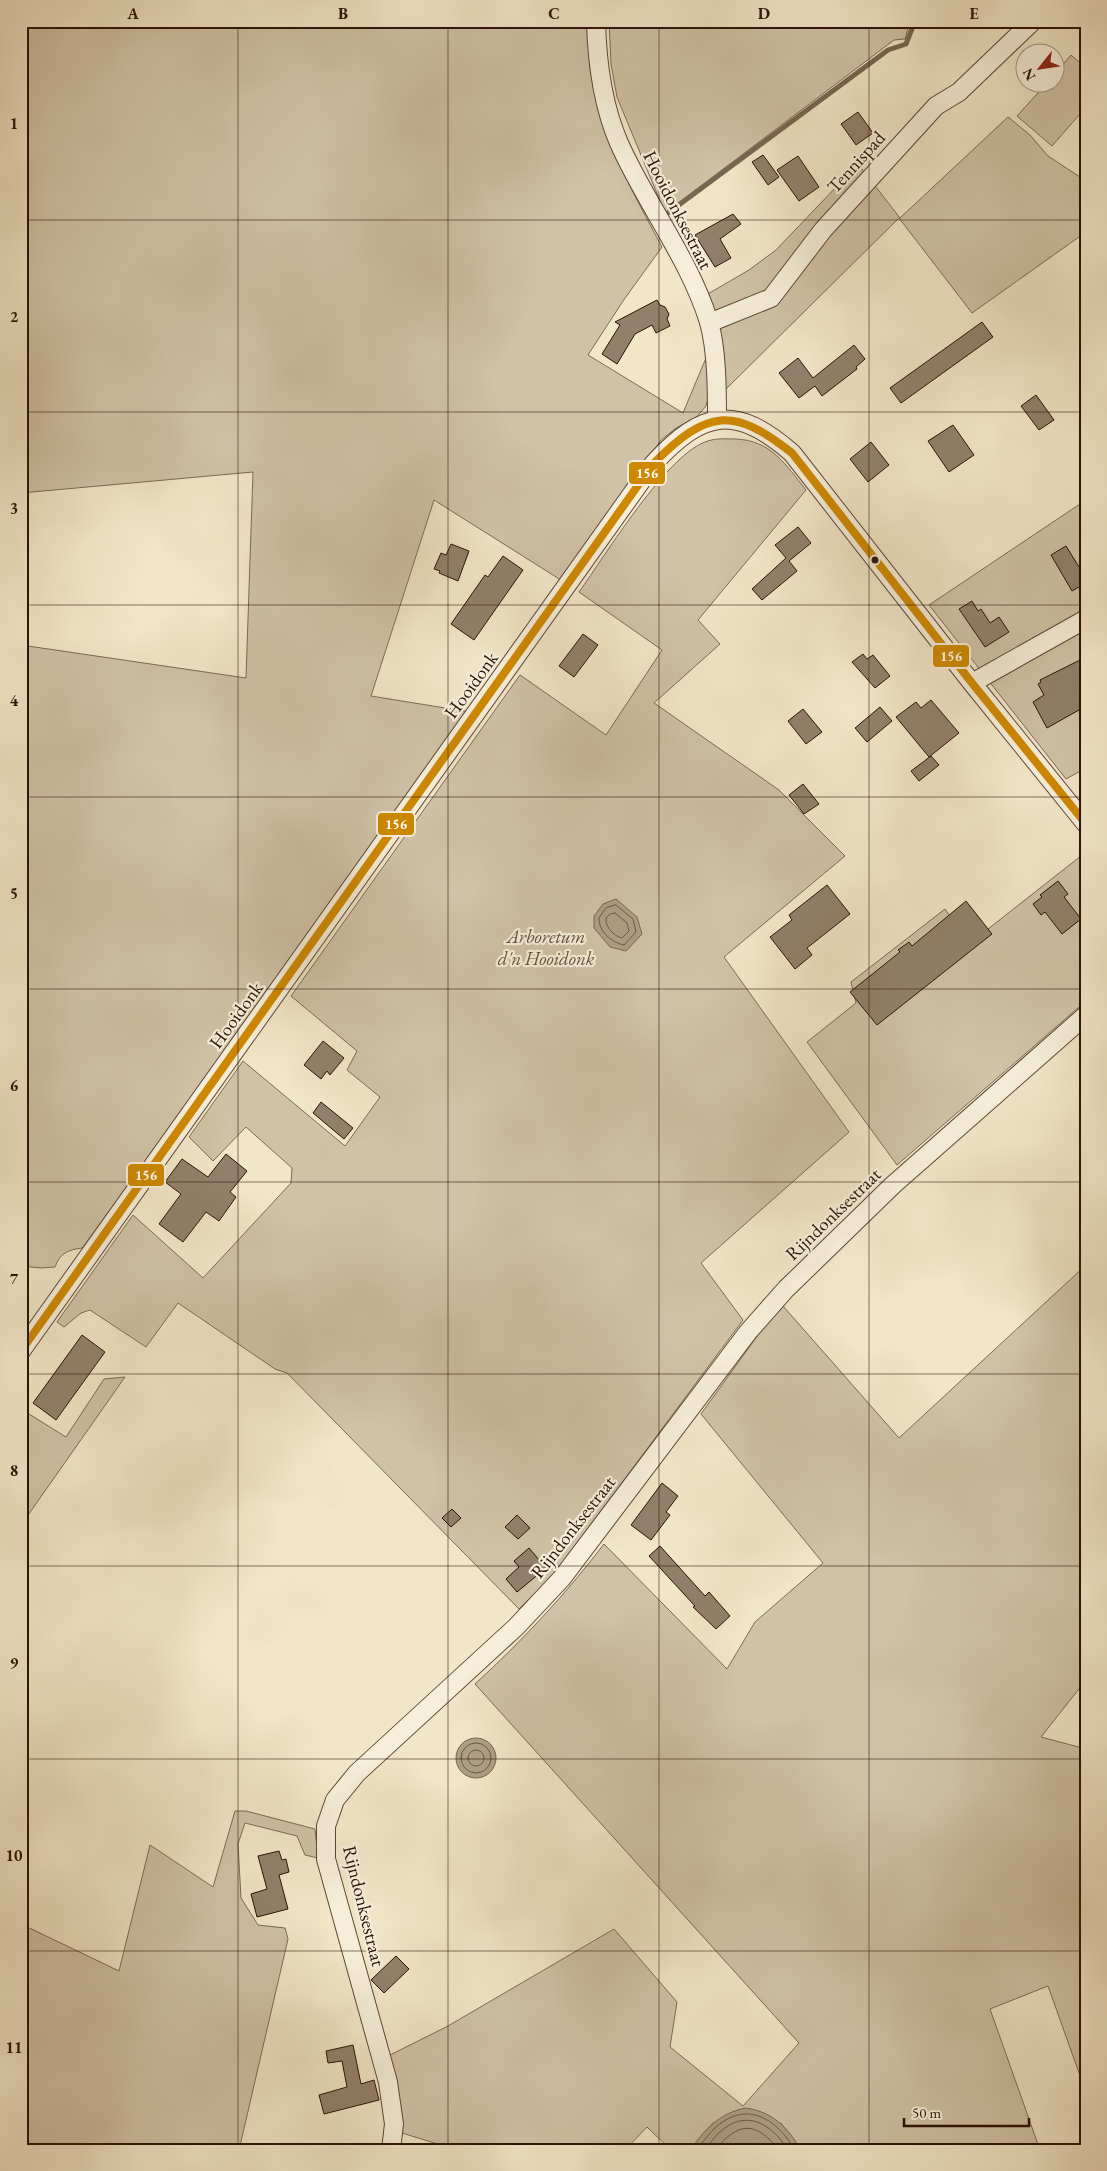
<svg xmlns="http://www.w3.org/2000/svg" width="1107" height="2171" viewBox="0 0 1107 2171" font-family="'EB Garamond',serif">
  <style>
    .green { fill: #d0c2a7; stroke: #7d6a56 }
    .water { fill: #ae9e86; stroke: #796653 }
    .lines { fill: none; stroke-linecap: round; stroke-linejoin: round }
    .shore { stroke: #6c5846; stroke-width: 1 }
    .stream { stroke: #796653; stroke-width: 5 }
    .building { fill: #92806b; stroke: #2a1106 }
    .minor-casing { stroke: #5c4636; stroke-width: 20 }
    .minor { stroke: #f7efdb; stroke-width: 18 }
    .bus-1-casing { stroke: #f7efdb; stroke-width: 11 }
    .bus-1 { stroke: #ce8801; stroke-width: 8 }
    .grid { fill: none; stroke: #2a1106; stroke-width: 1; stroke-opacity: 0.55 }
    .bus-dot { fill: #2a1106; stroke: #f7efdb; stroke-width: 2 }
    .labels { text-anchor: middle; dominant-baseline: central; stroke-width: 4.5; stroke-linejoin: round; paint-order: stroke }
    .street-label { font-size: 19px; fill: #2a1106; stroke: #f7efdb }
    .park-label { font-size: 19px; font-style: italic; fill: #644f3e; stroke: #f7efdb }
    .line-badge { stroke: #f7efdb; stroke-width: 2 }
    .badge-label { font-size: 14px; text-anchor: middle; font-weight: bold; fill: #fff }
    .neatline { fill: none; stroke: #2a1106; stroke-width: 2 }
    .grid-label { font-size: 16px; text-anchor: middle; font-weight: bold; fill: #2a1106 }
  </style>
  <rect width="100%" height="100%" fill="#f2e6c8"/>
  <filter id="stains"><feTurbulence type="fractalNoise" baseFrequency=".004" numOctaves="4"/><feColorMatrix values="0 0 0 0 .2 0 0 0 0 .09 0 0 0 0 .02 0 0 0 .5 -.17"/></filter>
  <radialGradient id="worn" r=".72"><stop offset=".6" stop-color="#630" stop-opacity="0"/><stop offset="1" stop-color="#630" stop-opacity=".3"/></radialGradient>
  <path class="green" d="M21 21H589C589 39 588 58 591 75 602 137 633 193 662 247L623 301 588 355 683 413 706 358 710 391 706 406 695 419 676 428 661 440 564 582 434 500 371 696 470 712 86 1243 82 1248C68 1250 60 1253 55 1267L41 1268 21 1266V645L246 678 253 472 21 493Z
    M609 21H910L905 39 894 40 665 213 617 97 611 64Z
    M1071 55 1086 68V107L1052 146 1017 116 1047 83 1054 82 1055 74Z
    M1008 117 1030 135 1048 156 1086 181V232L972 313 899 218 725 390 706 295 749 270 776 250 858 164 900 218Z
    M735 439C771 440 786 465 806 490L698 620 720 644 654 703 779 790 845 856 724 957 849 1132 701 1263 743 1320 568 1555 550 1578 519 1609 287 1373 275 1369 178 1303 146 1347 90 1310 81 1313 64 1327 57 1322 133 1215 203 1278 291 1183 292 1168 246 1127 213 1161 189 1137 243 1061 345 1146 380 1097 347 1070 357 1051 291 996 520 675 606 735 662 650 579 592C605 556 668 452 708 441 716 438 727 439 735 439Z
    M1086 500V768L1066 779 929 605Z
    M1086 852V1001L897 1165 807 1042 856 1003 851 982 945 909 969 944Z
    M1086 1265V1680L1041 1737 1086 1749V2084H1083L1048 1986 990 2009 1040 2150H801L781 2123H713L690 2150H671L647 2127 625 2150H457L402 2133 399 2100 388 2056 448 2026 614 1929 677 2002 670 2047 743 2106 799 2043 475 1684C522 1641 565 1595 604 1544L727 1669 755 1622 823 1563 701 1414 763 1328 783 1306 899 1438Z
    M125 1377 26 1518 21 1515V1409L66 1437 104 1379Z
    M235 1811H246L315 1829 318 1858 305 1855 297 1836 245 1823 238 1844 241 1898 258 1925 285 1928 288 1939 239 2150H21V1924L119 1971 150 1845 213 1887Z"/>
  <path class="water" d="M616 899 637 917 642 934 626 951 610 947 594 928V916L603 904Z
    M456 1758a20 20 0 1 1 40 0a20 20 0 1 1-40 0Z
    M745 2108C772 2111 788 2128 801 2150H690C706 2128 719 2114 745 2108Z"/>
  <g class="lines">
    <path class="shore" d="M616 905 633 919 636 932 624 945C611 942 599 932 599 918L606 908Z
      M615 913 627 923 629 931 622 938C611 936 596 915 615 913Z
      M461 1758a15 15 0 1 1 30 0a15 15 0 1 1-30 0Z
      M468 1758a8 8 0 1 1 16 0a8 8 0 1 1-16 0Z
      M697 2150C703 2142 709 2133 717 2126 749 2100 777 2120 795 2150
      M705 2150C710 2144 714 2137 720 2132 746 2108 772 2124 788 2150
      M715 2150C738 2122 755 2120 779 2150"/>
    <path class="stream" d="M668 213 888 50 906 44 915 21"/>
  </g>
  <path class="building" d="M858 112 873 133 856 145 841 124Z
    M763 155 779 177 768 185 752 162Z
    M798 156 819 187 799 201 777 170Z
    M733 214 741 224 720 239 731 258 715 267 695 235Z
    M657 300 660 305 665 307 669 314 667 319 670 326 656 333 652 325 635 334 617 364 602 354 620 325 615 322Z
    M982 322 993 337 901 403 890 388Z
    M854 345 865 359 856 367 857 369 822 396 815 386 799 398 779 373 798 358 813 378Z
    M1036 395 1054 420 1039 430 1021 406Z
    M953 425 974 455 949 472 928 441Z
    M871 442 889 465 868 482 850 459Z
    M798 527 811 543 789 561 797 571 762 600 752 589 786 558 775 545Z
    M451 544 469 551 458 581 439 573 440 571 434 569 441 553 446 555Z
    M1066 546 1079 567 1086 563V583L1072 591 1051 555Z
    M503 556 523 570 474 640 451 624 485 575 488 577Z
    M972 601 978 611 981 609 990 623 999 617 1009 632 985 647 959 609Z
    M583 634 598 645 574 677 559 666Z
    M863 654 867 659 873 655 890 676 875 688 852 662Z
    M1086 657V706L1047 728 1033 702 1044 695 1038 684 1041 682 1040 680Z
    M931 700 959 733 929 757 896 717 916 702 921 708Z
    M880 707 892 721 867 742 855 728Z
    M803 709 822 732 806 744 788 721Z
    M931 756 939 765 919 781 911 771Z
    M803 784 819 804 804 814 789 795Z
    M1058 881 1068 894 1064 897 1081 919 1062 934 1045 912 1041 915 1033 904 1042 897 1040 895Z
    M827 885 850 914 807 948 812 955 795 969 770 937 792 920 789 915Z
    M966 901 992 934 877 1025 850 992 900 952 898 950 909 942 912 946Z
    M323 1041 344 1058 330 1075 327 1071 321 1079 304 1065Z
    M321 1102 353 1128 344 1139 313 1113Z
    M226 1154 247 1171 230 1192 236 1197 219 1221 206 1212 183 1242 159 1224 181 1194 165 1182 182 1159 208 1177Z
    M82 1335 105 1352 56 1420 33 1403Z
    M662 1483 678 1496 666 1512 670 1515 651 1540 631 1525Z
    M452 1509 461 1518 451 1527 442 1518Z
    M517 1515 530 1528 518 1539 505 1527Z
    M660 1546 705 1596 709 1592 730 1616 716 1629 693 1607 695 1606 649 1556Z
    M529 1548 546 1568 517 1592 506 1579 519 1567 514 1561Z
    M279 1851 282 1860 286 1859 289 1872 279 1875 288 1909 257 1917 251 1894 267 1889 258 1856Z
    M396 1956 409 1969 384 1993 371 1980Z
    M353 2045 361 2084 374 2080 379 2100 324 2114 319 2095 347 2087 342 2061 328 2063 326 2051Z"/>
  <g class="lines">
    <defs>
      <path id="minor" d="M596 21C597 63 602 104 619 143 646 204 689 258 709 322 717 351 717 390 717 420
        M709 323 771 298 823 230 936 106 959 92 1033 21
        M972 683 1086 619
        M21 1351 654 463C703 410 736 404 792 453L972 683 1086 824
        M391 2150 394 2124 388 2082 326 1859V1826L335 1800 357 1773 516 1627 562 1578 748 1332 786 1289 893 1185 1086 1015"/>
    </defs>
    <use href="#minor" class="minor-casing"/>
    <use href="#minor" class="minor"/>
    <defs>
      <path id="bus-1" d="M21 1351 654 463C707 410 733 406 792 453L972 683 1086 824"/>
    </defs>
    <use href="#bus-1" class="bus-1-casing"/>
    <use href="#bus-1" class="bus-1"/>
  </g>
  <path class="grid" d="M238 21V2150M448 21V2150M659 21V2150M869 21V2150M21 220H1086M21 412H1086M21 605H1086M21 797H1086M21 989H1086M21 1182H1086M21 1374H1086M21 1566H1086M21 1759H1086M21 1951H1086"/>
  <circle class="bus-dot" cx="875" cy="560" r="4.5"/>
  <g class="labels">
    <g class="street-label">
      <text transform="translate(856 162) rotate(-48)">Tennispad</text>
      <text transform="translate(678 210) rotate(63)">Hooidonksestraat</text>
      <text transform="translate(471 685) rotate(-54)">Hooidonk</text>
      <text transform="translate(236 1015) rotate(-54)">Hooidonk</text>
      <text transform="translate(833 1214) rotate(-44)">Rijndonksestraat</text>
      <text transform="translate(573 1527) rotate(-52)">Rijndonksestraat</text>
      <text transform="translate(364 1906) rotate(76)">Rijndonksestraat</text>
    </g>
    <g class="park-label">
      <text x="546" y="936">Arboretum<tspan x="546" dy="22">d'n Hooidonk</tspan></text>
    </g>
  </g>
  <g class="line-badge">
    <rect x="628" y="461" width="38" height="24" rx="5" fill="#ce8801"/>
    <rect x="932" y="644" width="38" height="24" rx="5" fill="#ce8801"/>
    <rect x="377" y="812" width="38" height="24" rx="5" fill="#ce8801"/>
    <rect x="127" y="1163" width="38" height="24" rx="5" fill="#ce8801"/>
  </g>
  <g class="badge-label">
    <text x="647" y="478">156</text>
    <text x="951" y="661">156</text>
    <text x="396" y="829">156</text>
    <text x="146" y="1180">156</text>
  </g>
  <rect width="1107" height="2171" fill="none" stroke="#f2e6c8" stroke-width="55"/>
  <g transform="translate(1040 68) rotate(240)"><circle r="24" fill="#f7efdb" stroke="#a59686"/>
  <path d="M0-4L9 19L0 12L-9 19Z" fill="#8f2418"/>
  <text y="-8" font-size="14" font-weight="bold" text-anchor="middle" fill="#2a1106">N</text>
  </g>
  <path d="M904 2118v8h125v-8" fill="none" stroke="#2a1106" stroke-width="2.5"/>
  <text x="912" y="2118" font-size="15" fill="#2a1106" stroke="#f7efdb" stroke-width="4" paint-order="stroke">50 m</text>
  <rect x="28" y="28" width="1052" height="2116" class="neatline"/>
  <g class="grid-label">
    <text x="133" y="19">A</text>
    <text x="343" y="19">B</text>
    <text x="554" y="19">C</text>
    <text x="764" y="19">D</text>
    <text x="974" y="19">E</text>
    <text x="14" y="129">1</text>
    <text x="14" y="322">2</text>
    <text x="14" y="514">3</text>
    <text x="14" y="706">4</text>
    <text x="14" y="899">5</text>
    <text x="14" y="1091">6</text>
    <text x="14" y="1284">7</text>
    <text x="14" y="1476">8</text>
    <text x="14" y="1668">9</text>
    <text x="14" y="1861">10</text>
    <text x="14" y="2053">11</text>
  </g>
  <rect width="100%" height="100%" filter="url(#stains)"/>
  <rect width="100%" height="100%" fill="url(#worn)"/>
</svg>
